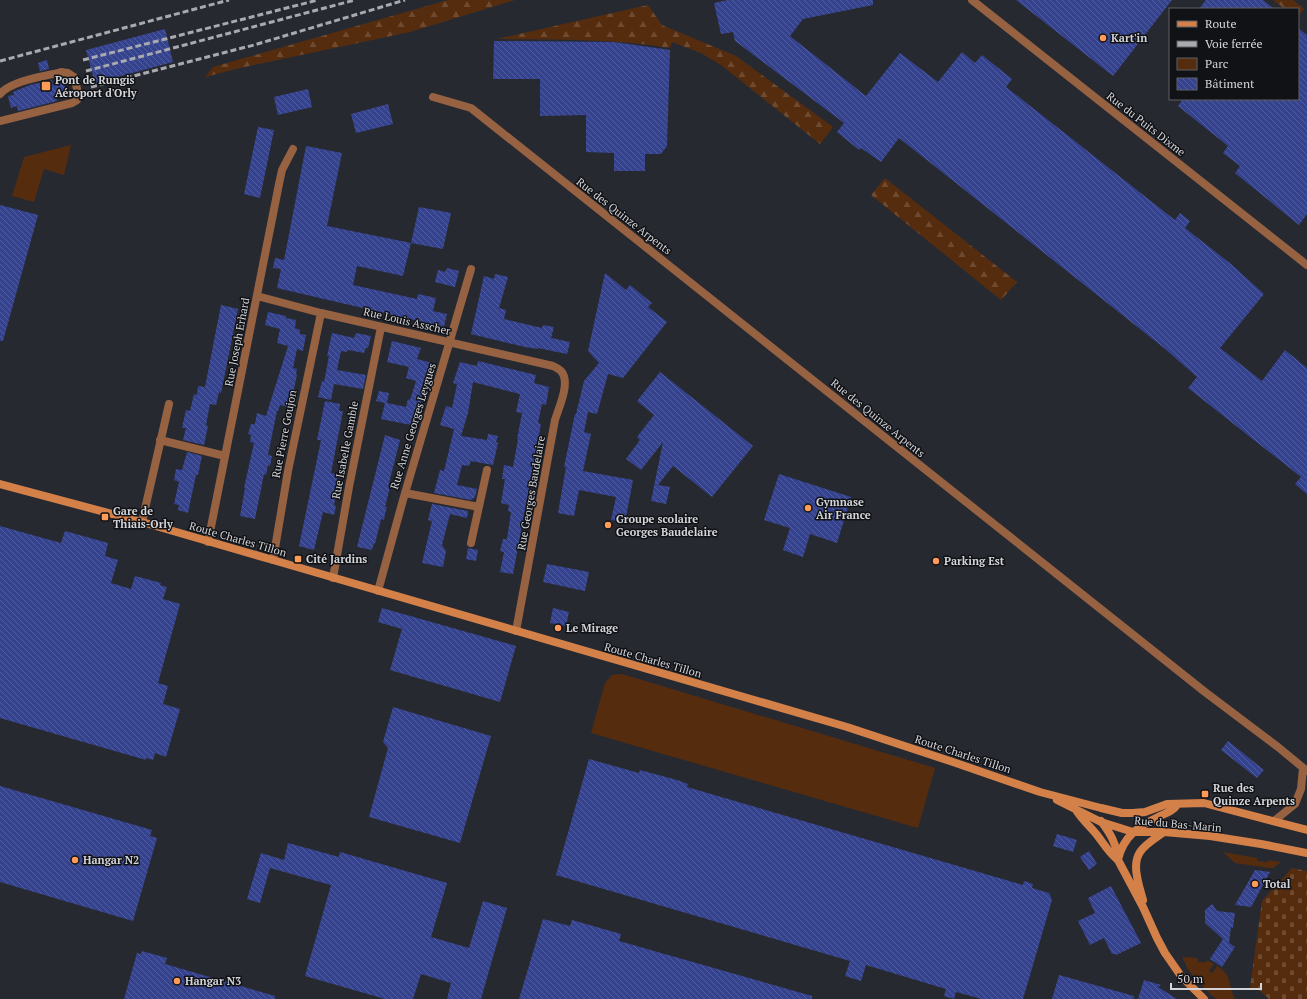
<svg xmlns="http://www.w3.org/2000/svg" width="1307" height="999" viewBox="0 0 1307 999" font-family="'PT Serif',serif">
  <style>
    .green { fill: #562c0e }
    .forest { fill: url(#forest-firs) }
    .cemetery { fill: url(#cemetery-stones) }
    .building { fill: url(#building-back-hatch) }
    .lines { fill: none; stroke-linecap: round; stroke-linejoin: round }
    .minor { stroke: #966241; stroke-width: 8 }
    .secondary { stroke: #d48149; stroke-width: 8 }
    .rail { stroke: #a8aab0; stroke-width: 3; stroke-dasharray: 6 3; stroke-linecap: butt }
    .poi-dot { fill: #fe9b59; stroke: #111215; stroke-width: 1.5 }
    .labels { text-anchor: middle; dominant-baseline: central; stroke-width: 3; stroke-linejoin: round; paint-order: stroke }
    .poi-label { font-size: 11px; font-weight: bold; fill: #d3d5da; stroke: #111215; text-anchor: start }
    .street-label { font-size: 11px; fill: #d3d5da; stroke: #111215 }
  </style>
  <defs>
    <pattern id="forest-firs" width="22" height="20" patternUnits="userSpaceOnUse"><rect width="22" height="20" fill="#562c0e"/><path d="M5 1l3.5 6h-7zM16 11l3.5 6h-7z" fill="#6d4a30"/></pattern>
    <pattern id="cemetery-stones" width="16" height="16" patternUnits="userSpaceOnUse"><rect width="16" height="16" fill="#562c0e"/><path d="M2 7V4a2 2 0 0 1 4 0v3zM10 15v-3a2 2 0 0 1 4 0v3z" fill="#6d4a30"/></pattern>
    <pattern id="building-back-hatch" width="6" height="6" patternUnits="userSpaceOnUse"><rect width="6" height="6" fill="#35438e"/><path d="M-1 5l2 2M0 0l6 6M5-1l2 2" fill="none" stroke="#515d9d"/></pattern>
  </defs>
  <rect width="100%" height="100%" fill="#272931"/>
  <path class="green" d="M71 145 64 175 44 169 34 202 12 196 24 157Z
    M622 674 935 768 918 828 591 733 605 683 612 675Z
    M1223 852 1257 858V861L1268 862 1269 860 1281 862 1273 868H1269L1235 863Z
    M1182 957 1198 958V962H1207V960L1214 964 1209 971 1212 973 1217 966C1232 974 1228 985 1235 999H1217L1211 995 1189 971Z"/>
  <path class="forest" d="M448 0H515L410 32 240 68 205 77 213 67Z
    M1273 0H1293L1304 9 1298 16V9H1285Z
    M648 5 662 25 736 56 833 127 820 144 721 65 701 53 672 42 670 48C612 38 554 40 497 39Z
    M885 178 1017 282 1001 300 871 195Z"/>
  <path class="cemetery" d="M1292 868 1307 871V999H1269L1259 990 1250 988 1262 901Z"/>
  <path class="building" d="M728 0H873V5L803 19 790 36 866 96 900 53 938 82 962 52 975 63 982 55 1012 79 1006 87 1175 220 1180 213 1190 221 1185 228 1231 264 1264 294 1220 348 1262 381 1285 350 1307 368V494L1295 484 1301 477 1188 388 1197 377 1164 348 899 138 881 162 861 148 859 150 837 132 844 123 735 41 733 32 721 34 714 3Z
    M1016 0H1172L1113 76Z
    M1206 0H1263L1274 9H1199Z
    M1298 28 1307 35V214L1299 225 1235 173 1240 166 1223 153 1228 146 1178 106 1183 99H1298Z
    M165 29 173 62 95 83 86 50Z
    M494 41 614 42 670 50 667 146 661 154H645V171H614V153L586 152V115L540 116V79H493Z
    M47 60 49 69 40 71 38 63Z
    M52 80 53 85 64 82 67 94 56 97 57 101 18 111 17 106 11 108 8 96 14 95 13 92 30 85Z
    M308 89 312 107 278 115 274 97Z
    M388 104 393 124 356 133 351 114Z
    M258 127 274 130 260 198 244 194Z
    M306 146 342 153 327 226 411 243 419 207 451 213 443 249 411 243 403 276 357 266 353 285 417 299 418 294 436 298 433 311 447 314 444 327 277 288 281 269 273 268 275 258 284 260Z
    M0 205 38 215 3 341H0Z
    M447 268 459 271 455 287 435 282 438 270 445 272Z
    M605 273 626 290 630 285 652 303 648 307 667 322 623 378 608 374 597 414 588 412 584 432 591 434 583 471 633 480 625 522 611 520 616 497 579 490 574 516 558 513 566 467H564L575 414H576L584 381 599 363 588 351Z
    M495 274 508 277 499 308 506 310 504 319 542 328 543 325 554 327 551 338 570 342 567 354 538 348V349L525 347 471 334 484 276 494 279Z
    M221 305 238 309 221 393 219 392 216 405 210 404 206 425 208 426 204 445 183 440 186 428H182L186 410 190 411 194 394 197 395 198 386 205 387Z
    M268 312 286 316V318L296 320 295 328 300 330V334L306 335 303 351 297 349 293 368 297 369 296 374 297 375 293 393H290L288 407 280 405 278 411H277L268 455 272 456 270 466 268 465 266 475 264 474 255 519 240 516 245 488H244L254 443 250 442 251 435 248 434 251 424H255L257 413 266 416 288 346 277 343 280 329 265 325Z
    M332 333 354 338 356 333 371 336 368 348H366L364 353 348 350 347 352 341 351 337 370 366 375 363 389 334 384 331 400 318 397 322 381 324 382 329 356H327Z
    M392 341 421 348 417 359 432 363 416 418 414 417 411 425 381 419 385 403 376 401 379 391 389 393 387 403 406 407 408 399 410 400 416 381 406 378 409 367 387 362Z
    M478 361 536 375 534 383 549 387 546 405 542 404 538 423 541 424 513 574 500 572 504 552 500 551 503 539H507L511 512 508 511 509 505 501 503 505 479H502L504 465 513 467 518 439H517L522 413 516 412 520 394 473 382 468 413 461 436 487 440 488 434 498 436 496 442 498 443 493 465 471 461 469 466 462 465 457 485 477 489 475 497 471 500 434 493 440 470 444 471 454 429 440 425 446 406 452 408 457 384 453 383 460 362 477 366Z
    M660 372 753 446 712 497 673 466 658 485 670 487 666 504 651 501 663 442 641 470 626 459 640 440 637 437 654 415 637 401Z
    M325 401 340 404 339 411H343L331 473 338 475 336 485H338L334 505 336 506 334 515 323 512 314 550 299 546 321 440H317Z
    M385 435 400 440 388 487H390L385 507H387L385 514 384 520 381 519 375 544 374 543 372 550 357 547Z
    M187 452 202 456 198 475H196L188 513 178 510 179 505 174 504 179 482 174 480 176 469 182 470Z
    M779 474 851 497 837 543 810 534 803 557 783 550 790 528 764 520Z
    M432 504 468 511 467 518 450 514 442 545 446 551 443 567 422 563 432 521 428 520Z
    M0 526 61 543 65 531 108 543 105 556 118 560 111 583 131 589 135 576 161 583 160 585 167 587 163 599 180 604 158 683 168 686 163 704 180 709 166 757 155 753 153 760 146 758V760L0 718Z
    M468 548 478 550 476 561 466 559Z
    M547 564 589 572 585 591 543 582Z
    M382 608 516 646 500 702 390 670 402 629 378 622Z
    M553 608 569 612 566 626 550 623Z
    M393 707 491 736 460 843 369 817 388 748 383 742Z
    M1228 741 1264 770 1257 778 1221 750Z
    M589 759 639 773 640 770 677 780 688 784 687 787 1023 885 1024 881 1033 884 1032 888 1049 893 1052 900 1023 999H982L956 992 954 999 944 996 946 989 866 965 861 981 845 976 850 961 556 875Z
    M0 786 152 830 150 836 157 838 133 921 0 882Z
    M1057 834 1077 840 1073 852 1053 846Z
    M288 843 339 857 340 852 447 883 431 937 469 948 483 901 507 908 481 999H447L451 983 421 974 413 999H385L305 976 331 885 270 868 260 903 247 899 261 853 284 860Z
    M1089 851 1097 864 1089 870 1080 857Z
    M1255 870 1270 872 1251 907 1235 905Z
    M1111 886 1141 943 1116 955V954H1112L1104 938 1090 945 1078 921 1095 913 1088 898Z
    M1212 904 1217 911 1235 913 1233 928 1231 927 1229 943 1235 947 1222 967 1210 959 1223 939 1224 940 1205 923V910Z
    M543 919 570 926 572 920 621 934 619 941 812 996V999H519Z
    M142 951 167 958 165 964 275 996V999H124L137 953 141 954Z
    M1059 975 1134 996V999H1052Z
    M1144 980 1161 985 1158 987 1177 999H1138Z"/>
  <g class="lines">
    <path class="minor" d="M972 0 1307 265
      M0 94C13 80 43 77 61 72L68 73 74 77 78 93 77 100 72 103 0 121
      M433 97 471 108 1205 692 1278 747 1307 771
      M257 296 321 313 553 366C555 367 559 369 561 371 571 382 559 407 555 420L516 631
      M160 440 225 456
      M405 493 479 507
      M142 522 169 404
      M208 542 279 184 282 170 293 149
      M471 543 487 470
      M273 560 288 471 321 313
      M333 578 349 487 381 327
      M378 591 403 500 471 269
      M1274 821 1295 804 1301 789 1303 768"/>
    <path class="secondary" d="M0 484 142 522 273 560 847 727 953 762 1040 792 1101 808 1122 813H1133L1145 812 1167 804 1204 803 1307 830
      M1057 800 1101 822 1133 832H1164L1210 836 1261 844 1307 853
      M1076 810C1082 820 1090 826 1097 835 1104 844 1109 853 1118 860L1143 907 1157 938 1165 953 1181 976 1204 999
      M1101 821C1110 833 1116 843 1118 857
      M1118 860C1123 836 1139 826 1160 816 1167 813 1173 811 1178 804
      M1143 900C1141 892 1138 884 1137 876 1132 851 1146 845 1164 832"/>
    <path class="rail" d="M83 60 318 0
      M0 61 229 0
      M86 71 355 0
      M91 87 254 45 405 0"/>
  </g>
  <g class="poi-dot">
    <circle cx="1103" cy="38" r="4"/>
    <rect x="41" y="81" width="10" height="10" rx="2"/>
    <circle cx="808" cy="508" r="4"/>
    <rect x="101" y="513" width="8" height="8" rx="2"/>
    <circle cx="608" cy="525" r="4"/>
    <rect x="294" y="555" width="8" height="8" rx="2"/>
    <circle cx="936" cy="561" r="4"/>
    <circle cx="558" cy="628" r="4"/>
    <rect x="1201" y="790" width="8" height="8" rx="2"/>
    <circle cx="75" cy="860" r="4"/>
    <circle cx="1255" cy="884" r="4"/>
    <circle cx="177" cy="981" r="4"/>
  </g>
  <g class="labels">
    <g class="poi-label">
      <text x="1111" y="38">Kart'in</text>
      <text x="55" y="80">Pont de Rungis<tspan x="55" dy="13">Aéroport d'Orly</tspan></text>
      <text x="816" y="502">Gymnase<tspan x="816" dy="13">Air France</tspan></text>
      <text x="113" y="511">Gare de<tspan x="113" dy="13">Thiais-Orly</tspan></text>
      <text x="616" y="519">Groupe scolaire<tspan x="616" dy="13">Georges Baudelaire</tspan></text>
      <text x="306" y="559">Cité Jardins</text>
      <text x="944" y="561">Parking Est</text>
      <text x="566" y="628">Le Mirage</text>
      <text x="1213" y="788">Rue des<tspan x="1213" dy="13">Quinze Arpents</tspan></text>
      <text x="83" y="860">Hangar N2</text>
      <text x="1263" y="884">Total</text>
      <text x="185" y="981">Hangar N3</text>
    </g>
    <g class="street-label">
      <text transform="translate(1146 124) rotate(38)">Rue du Puits Dixme</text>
      <text transform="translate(624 216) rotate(38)">Rue des Quinze Arpents</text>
      <text transform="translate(407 321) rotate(13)">Rue Louis Asscher</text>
      <text transform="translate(237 342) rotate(-79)">Rue Joseph Erhard</text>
      <text transform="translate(878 418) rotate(39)">Rue des Quinze Arpents</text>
      <text transform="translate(413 426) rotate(-73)">Rue Anne Georges Leygues</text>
      <text transform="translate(284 434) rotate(-79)">Rue Pierre Goujon</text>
      <text transform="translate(345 450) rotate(-79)">Rue Isabelle Gamble</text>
      <text transform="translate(531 493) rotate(-80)">Rue Georges Baudelaire</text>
      <text transform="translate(238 539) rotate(16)">Route Charles Tillon</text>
      <text transform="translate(653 660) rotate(16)">Route Charles Tillon</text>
      <text transform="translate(963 754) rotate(18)">Route Charles Tillon</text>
      <text transform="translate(1178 824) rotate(5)">Rue du Bas-Marin</text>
    </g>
  </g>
  <rect x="1169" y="8" width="130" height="92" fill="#111215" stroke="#5f6064"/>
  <rect x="1177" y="21" width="20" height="6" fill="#d48149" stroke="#5f6064"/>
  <text x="1205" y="28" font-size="12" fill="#d3d5da">Route</text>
  <rect x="1177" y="41" width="20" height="6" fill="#a8aab0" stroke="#5f6064"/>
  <text x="1205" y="48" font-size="12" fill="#d3d5da">Voie ferrée</text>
  <rect x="1177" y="58" width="20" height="12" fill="#562c0e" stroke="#5f6064"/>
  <text x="1205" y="68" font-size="12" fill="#d3d5da">Parc</text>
  <rect x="1177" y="78" width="20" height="12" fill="url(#building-back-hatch)" stroke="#5f6064"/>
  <text x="1205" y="88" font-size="12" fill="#d3d5da">Bâtiment</text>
  <path d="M1171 983v6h90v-6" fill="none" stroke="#d3d5da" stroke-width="2"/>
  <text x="1177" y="983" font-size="12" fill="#d3d5da" stroke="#111215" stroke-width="3" paint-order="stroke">50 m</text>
</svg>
